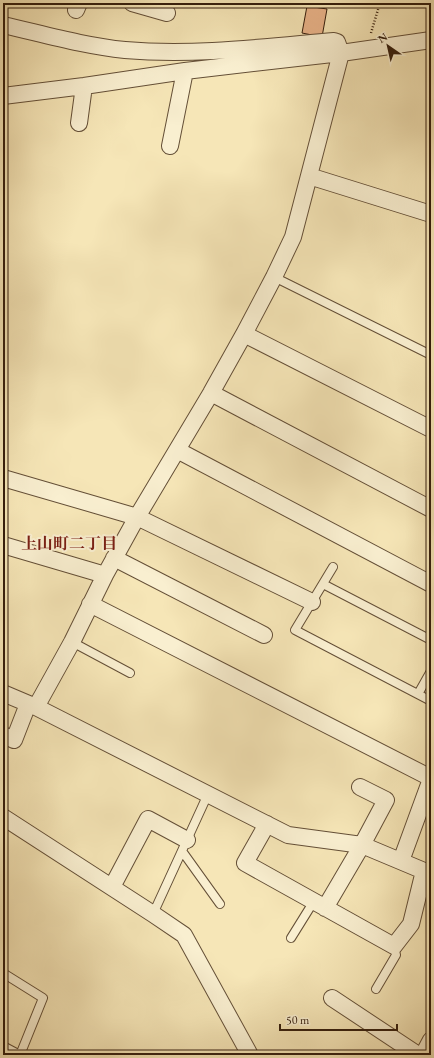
<svg xmlns="http://www.w3.org/2000/svg" width="434" height="1058" viewBox="0 0 434 1058" font-family="'EB Garamond','Noto Serif JP',serif">
  <style>
    .building { fill: #e9b389; stroke: #341d0c }
    .lines { fill: none; stroke-linecap: round; stroke-linejoin: round }
    .lane-casing { stroke: #644f37; stroke-width: 10 }
    .street-casing { stroke: #644f37; stroke-width: 18 }
    .path { stroke: #341d0c; stroke-width: 2.5; stroke-dasharray: 1 2; stroke-linecap: butt }
    .lane { stroke: #f9efd0; stroke-width: 8 }
    .street { stroke: #f9efd0; stroke-width: 16 }
    .labels { text-anchor: middle; dominant-baseline: central; stroke-width: 4; stroke-linejoin: round; paint-order: stroke }
    .neighbourhood-label { font-size: 16px; font-weight: bold; fill: #7a1f14; stroke: #f9efd0 }
  </style>
  <rect width="100%" height="100%" fill="#f6e6b7"/>
  <filter id="stains"><feTurbulence type="fractalNoise" baseFrequency=".005" numOctaves="4"/><feColorMatrix values="0 0 0 0 .2 0 0 0 0 .09 0 0 0 0 .02 0 0 0 .5 -.17"/></filter>
  <radialGradient id="worn" r=".72"><stop offset=".6" stop-color="#630" stop-opacity="0"/><stop offset="1" stop-color="#630" stop-opacity=".3"/></radialGradient>
  <path class="building" d="M310 3H327L326 7 310 4Z
    M307 6 327 9 322 37 302 33Z"/>
  <g class="lines">
    <defs>
      <path id="lane" d="M274 277 431 355
        M333 567 295 630 431 701
        M323 584 431 640
        M72 642 130 673
        M418 694 431 671
        M182 851 220 904
        M153 914 208 794
        M291 938 314 901
        M3 973 43 998 20 1055
        M376 989 396 955 394 946
        M3 1046 20 1055"/>
      <path id="street" d="M132 3 167 13
        M76 10 79 3
        M3 25C43 34 84 46 125 50 194 56 265 47 334 41L337 42 341 53 293 237 274 277 244 334 211 393 137 517 105 575 72 642 36 707
        M3 96 84 86 185 71 341 53 431 40
        M79 123 84 86
        M170 146 185 71
        M309 176 431 214
        M244 334 431 429
        M211 393 431 509
        M177 450 431 584
        M3 478 137 517 312 602
        M3 545 105 575
        M114 558 264 635
        M90 604 431 778
        M3 693 36 707 288 835 362 845 424 871 411 924 394 946 245 863 267 824
        M3 735 14 740 28 704
        M3 817 153 914 184 935 250 1055
        M401 861 431 779
        M112 887 148 819 187 840
        M325 908 362 845 386 800 360 787
        M332 998 418 1055
        M423 1055 431 1040"/>
    </defs>
    <use href="#lane" class="lane-casing"/>
    <use href="#street" class="street-casing"/>
    <path class="path" d="M371 33 380 3"/>
    <use href="#lane" class="lane"/>
    <use href="#street" class="street"/>
  </g>
  <g class="labels">
    <g class="neighbourhood-label">
      <text x="69" y="543">上山町二丁目</text>
    </g>
  </g>
  <rect width="434" height="1058" fill="none" stroke="#f6e6b7" stroke-width="16"/>
  <rect x="4" y="4" width="426" height="1050" fill="none" stroke="#341d0c" stroke-width="2"/>
  <rect x="8" y="8" width="418" height="1042" fill="none" stroke="#341d0c"/>
  <g transform="translate(388 46) rotate(326)" stroke="#f9efd0" stroke-width="3" paint-order="stroke">
  <path d="M0-3L7 15L0 10L-7 15Z" fill="#341d0c"/>
  <text y="-6" font-size="11" font-weight="bold" text-anchor="middle" fill="#341d0c">N</text>
  </g>
  <path d="M280 1024v6h117v-6" fill="none" stroke="#341d0c" stroke-width="2"/>
  <text x="286" y="1024" font-size="12" fill="#341d0c" stroke="#f9efd0" stroke-width="3" paint-order="stroke">50 m</text>
  <rect width="100%" height="100%" filter="url(#stains)"/>
  <rect width="100%" height="100%" fill="url(#worn)"/>
</svg>
